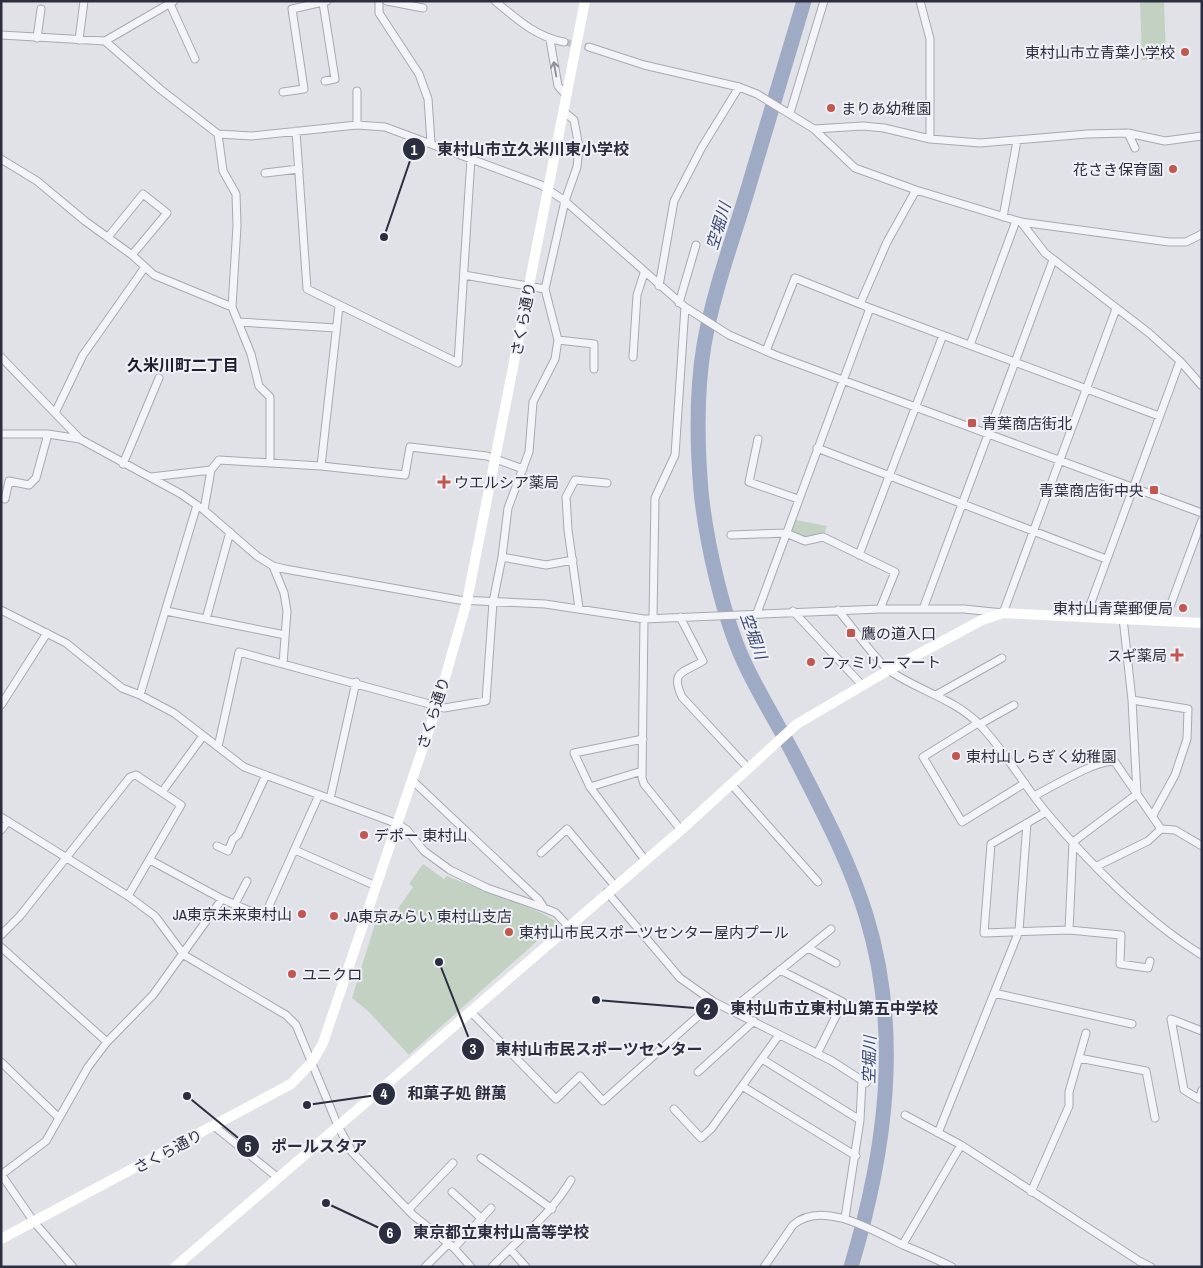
<svg xmlns="http://www.w3.org/2000/svg" width="1203" height="1268" viewBox="0 0 1203 1268" font-family="'Archivo Narrow','Noto Sans JP',sans-serif">
  <style>
    .green { fill: #c3d1c3 }
    .lines { fill: none; stroke-linecap: round; stroke-linejoin: round }
    .river { stroke: #9faac5; stroke-width: 15 }
    .street-tunnel { stroke: #bdbec6; stroke-width: 7; stroke-dasharray: 7 3.5; stroke-linecap: butt }
    .street-casing { stroke: #a7a8b2; stroke-width: 9 }
    .street { stroke: #f3f4f7; stroke-width: 7 }
    .secondary { stroke: #fff; stroke-width: 10 }
    .oneway { stroke: #8f919a }
    .poi-dot { fill: #c25751; stroke: #f0f1f6; stroke-width: 2 }
    .labels { text-anchor: middle; dominant-baseline: central; stroke-width: 4; stroke-linejoin: round; paint-order: stroke }
    .poi-label { font-size: 15px; fill: #2b2e3e; stroke: #f0f1f6; text-anchor: start }
    .street-label { font-size: 15px; fill: #2b2e3e; stroke: #f0f1f6 }
    .water-label { font-size: 16px; font-style: italic; fill: #39466e; stroke: #f0f1f6 }
    .neighbourhood-label { font-size: 16px; font-weight: bold; fill: #1d1f2f; stroke: #f0f1f6 }
    .leader { fill: none; stroke: #2b2e3e; stroke-width: 2 }
    .callout-dot { fill: #2b2e3e; stroke: #f0f1f6; stroke-width: 2 }
    .mark-label { font-size: 15px; text-anchor: middle; font-weight: bold; fill: #fff }
    .callout-label { font-size: 16px; text-anchor: middle; font-weight: bold; fill: #2b2e3e; stroke: #f0f1f6; stroke-width: 4; stroke-linejoin: round; paint-order: stroke }
  </style>
  <rect width="100%" height="100%" fill="#e1e2e8"/>
  <path class="green" d="M1140 1H1164L1166 60H1142Z
    M791 519 827 526 823 537 805 541 786 533Z
    M423 864 444 879 447 876 542 913 555 921 554 926 409 1055 368 1011 352 998 379 911 393 916 413 887 409 884Z"/>
  <g class="lines">
    <path class="river" d="M804 1C785 65 766 128 747 192 732 242 713 293 704 345 696 393 697 443 701 491 706 541 723 618 745 664 760 696 779 726 795 757 821 808 849 860 866 915 902 1032 886 1151 851 1267"/>
    <path class="street-tunnel" d="M564 42 589 47"/>
    <defs>
      <path id="street" d="M379 1V13L419 74 428 99 431 142
        M387 1 423 8
        M495 1C517 19 536 37 564 42
        M920 1 930 39V139
        M323 3 335 79 325 81
        M170 4 195 59
        M1 35 105 41 174 1
        M37 38 41 9
        M79 40 84 1
        M550 40 558 86 566 95
        M105 41 160 89 218 134 252 136 357 125 385 127 541 185 565 201 685 307 729 335 775 355 1202 513
        M589 47 644 65 739 87 757 94 814 129 855 168 916 190 1021 222 1169 242H1186L1202 234
        M357 91V125
        M283 92 304 89 292 9 327 1
        M790 113 824 1
        M814 129 863 126 884 128 930 139 980 143 1087 134 1128 133 1165 141 1202 136
        M296 131 307 289 458 363 471 158
        M1128 133 1135 148
        M218 134 223 171 236 194 237 226 232 307 251 354 259 386 270 397V462
        M1 159 37 181 85 221 132 255 154 275 232 307
        M265 173 299 169
        M1003 217 1017 141
        M1021 222 1045 253 1149 333 1180 361 1202 386
        M108 237 143 194 167 213 132 255
        M464 275 545 289
        M659 286 674 201 702 147 739 87
        M679 303 696 245
        M860 304 887 242 916 190
        M239 322 336 328
        M558 340 594 344V369
        M970 345 1016 221
        M766 351 795 278 870 308 1159 416
        M1 357 80 439 181 494 204 510 257 556 273 566 285 569 459 600 545 604 644 619 880 609H964L1003 613 1116 309
        M633 357 637 295 644 273
        M55 413 83 355 145 267
        M1 434H48L80 439
        M758 439 749 482 798 499
        M817 448 1106 559
        M123 464 159 378
        M321 466 339 306
        M151 477 211 470
        M5 499 9 481 29 485 36 478 48 434
        M204 510 211 470 219 460 321 466 405 475 410 447 487 456 523 469
        M731 535 786 533 805 541 823 537 895 572 880 609
        M859 555 943 335
        M502 557 546 565 573 560
        M273 566 284 593 287 611 283 664
        M579 608 568 530 566 497 575 480 607 483
        M923 609 1053 260
        M1 610 66 643 122 688 140 695 174 713 244 767 398 824 407 830 424 851 450 870 487 888 544 908 556 913 568 926
        M838 610C851 625 876 661 890 671 919 691 955 699 980 725 1005 751 1023 784 1046 812 1088 862 1146 921 1202 955
        M166 611 285 635
        M793 611 862 685
        M757 613 870 308
        M1086 616 1180 361
        M680 617 703 661C683 673 670 671 682 697L748 768
        M653 618 655 498 675 455 685 307
        M206 619 230 532
        M644 619 642 778 644 784 681 830
        M1165 620 1202 520
        M140 695 197 505
        M936 695 1002 658
        M1132 700 1188 709 1187 739 1175 775 1153 815
        M1 705 47 633
        M978 723 923 757 962 822 1025 783
        M980 724 1014 705
        M643 739 574 753 590 787 645 860
        M218 747 239 652 444 708 486 701 493 602 502 557 508 508 529 452 533 402 555 359 558 340 545 289 565 201 577 167 579 147 574 120 563 111
        M412 780 539 900 544 908
        M731 784 818 882
        M590 787 642 771
        M162 792 203 736
        M1034 796C1050 788 1099 758 1115 762L1161 829
        M330 799 356 682
        M1046 812 991 844 984 933 1069 930 1121 935 1120 964 1148 968 1150 961
        M1 817 128 896 155 916 184 955 286 1015 296 1025 338 1126 352 1152 413 1215 454 1248 471 1267
        M1161 829 1175 830 1202 846
        M1 830 8 821
        M217 846 228 851 233 839 238 835 266 775
        M295 850 376 886
        M541 853 567 829 615 886
        M150 860 222 899 264 917 319 795
        M1097 866 1148 841 1161 829
        M607 892 680 978 714 1002 832 1061 866 1083
        M235 904 247 881
        M1069 930 1073 842 1137 794 1132 700 1123 618
        M1 935 20 916 130 777 136 775 181 805 128 896
        M1 947 107 1042
        M808 948 836 963
        M780 970 843 1002 817 1054
        M994 993 1132 1024
        M731 1010 831 929
        M471 1012 556 1099 580 1076 603 1101 714 1002
        M1202 1031 1171 1019 1184 1090 1199 1099 1202 1090
        M1079 1058 1146 1071 1155 1118
        M762 1059 860 1120
        M1 1062 58 1117
        M698 1072 754 1021
        M742 1086 856 1156
        M674 1109 701 1138 711 1129 779 1035
        M905 1115 961 1145 1139 1261 1151 1267
        M214 1126 277 1177
        M938 1133 1019 931 1027 823
        M481 1158 552 1209
        M1 1174 34 1222 73 1267
        M1 1175 46 1141 88 1067 107 1042 153 995 222 899
        M452 1192 482 1219
        M1031 1192 1069 1106V1092L1086 1033
        M408 1210 453 1163
        M845 1218 860 1120 862 1080
        M903 1244 961 1145
        M454 1248 491 1208
        M511 1250 526 1267
        M425 1267 448 1244
        M492 1267C520 1237 549 1217 571 1180
        M764 1267 793 1225C822 1199 874 1231 903 1245 920 1252 936 1259 952 1267"/>
    </defs>
    <use href="#street" class="street-casing"/>
    <use href="#street" class="street"/>
    <path class="secondary" d="M1 1239 291 1084 312 1062 323 1043 437 706 467 601 585 1
      M175 1267 681 830 797 724 889 670 982 620 1003 613 1202 623"/>
  </g>
  <defs><path id="oneway-shaft" d="M-6 0H5M1.5-3L5.5 0L1.5 3" fill="none" stroke-width="1.6" stroke-linecap="round" stroke-linejoin="round" transform="scale(1.25)"/></defs>
  <use class="oneway" href="#oneway-shaft" transform="translate(555 69) rotate(-100)"/>
  <g class="poi-dot">
    <circle cx="1185" cy="52" r="5"/>
    <circle cx="831" cy="108" r="5"/>
    <circle cx="1173" cy="169" r="5"/>
    <rect x="967" y="418" width="10" height="10" rx="2.5"/>
    <path d="M441.5 474.5h5v5h5v5h-5v5h-5v-5h-5v-5h5z"/>
    <rect x="1149" y="485" width="10" height="10" rx="2.5"/>
    <circle cx="1183" cy="608" r="5"/>
    <rect x="846" y="628" width="10" height="10" rx="2.5"/>
    <path d="M1174.5 647.5h5v5h5v5h-5v5h-5v-5h-5v-5h5z"/>
    <circle cx="811" cy="662" r="5"/>
    <circle cx="956" cy="756" r="5"/>
    <circle cx="364" cy="835" r="5"/>
    <circle cx="302" cy="914" r="5"/>
    <circle cx="334" cy="916" r="5"/>
    <circle cx="509" cy="932" r="5"/>
    <circle cx="292" cy="974" r="5"/>
  </g>
  <g class="labels">
    <g class="poi-label">
      <text x="1175" y="52" text-anchor="end">東村山市立青葉小学校</text>
      <text x="841" y="108">まりあ幼稚園</text>
      <text x="1163" y="169" text-anchor="end">花さき保育園</text>
      <text x="982" y="423">青葉商店街北</text>
      <text x="454" y="482">ウエルシア薬局</text>
      <text x="1144" y="490" text-anchor="end">青葉商店街中央</text>
      <text x="1173" y="608" text-anchor="end">東村山青葉郵便局</text>
      <text x="861" y="633">鷹の道入口</text>
      <text x="1167" y="655" text-anchor="end">スギ薬局</text>
      <text x="821" y="662">ファミリーマート</text>
      <text x="966" y="756">東村山しらぎく幼稚園</text>
      <text x="374" y="835">デポー 東村山</text>
      <text x="292" y="914" text-anchor="end">JA東京未来東村山</text>
      <text x="344" y="916">JA東京みらい 東村山支店</text>
      <text x="519" y="932">東村山市民スポーツセンター屋内プール</text>
      <text x="302" y="974">ユニクロ</text>
    </g>
    <g class="street-label">
      <text transform="translate(523 319) rotate(-79)">さくら通り</text>
      <text transform="translate(433 713) rotate(-72)">さくら通り</text>
      <text transform="translate(168 1151) rotate(-28)">さくら通り</text>
    </g>
    <g class="water-label">
      <text transform="translate(718 226) rotate(-73)">空堀川</text>
      <text transform="translate(754 636) rotate(70)">空堀川</text>
      <text transform="translate(869 1060) rotate(-89)">空堀川</text>
    </g>
    <g class="neighbourhood-label">
      <text x="183" y="365">久米川町二丁目</text>
    </g>
  </g>
  <path class="leader" d="M384 237L414 149M596 1000L707 1009M439 962L473 1049M307 1105L384 1094M187 1096L248 1146M326 1203L390 1233"/>
  <g class="callout-dot">
    <circle cx="384" cy="237" r="5"/>
    <circle cx="596" cy="1000" r="5"/>
    <circle cx="439" cy="962" r="5"/>
    <circle cx="307" cy="1105" r="5"/>
    <circle cx="187" cy="1096" r="5"/>
    <circle cx="326" cy="1203" r="5"/>
    <circle cx="414" cy="149" r="12"/>
    <circle cx="707" cy="1009" r="12"/>
    <circle cx="473" cy="1049" r="12"/>
    <circle cx="384" cy="1094" r="12"/>
    <circle cx="248" cy="1146" r="12"/>
    <circle cx="390" cy="1233" r="12"/>
  </g>
  <g class="mark-label">
    <text x="414" y="155">1</text>
    <text x="707" y="1014">2</text>
    <text x="473" y="1054">3</text>
    <text x="384" y="1099">4</text>
    <text x="248" y="1152">5</text>
    <text x="390" y="1238">6</text>
  </g>
  <g class="callout-label">
    <text x="533" y="155">東村山市立久米川東小学校</text>
    <text x="834" y="1014">東村山市立東村山第五中学校</text>
    <text x="599" y="1055">東村山市民スポーツセンター</text>
    <text x="457" y="1099">和菓子処 餅萬</text>
    <text x="319" y="1152">ポールスタア</text>
    <text x="501" y="1238">東京都立東村山高等学校</text>
  </g>
  <rect width="1203" height="1268" fill="none" stroke="#2b2e3e" stroke-width="5"/>
</svg>
